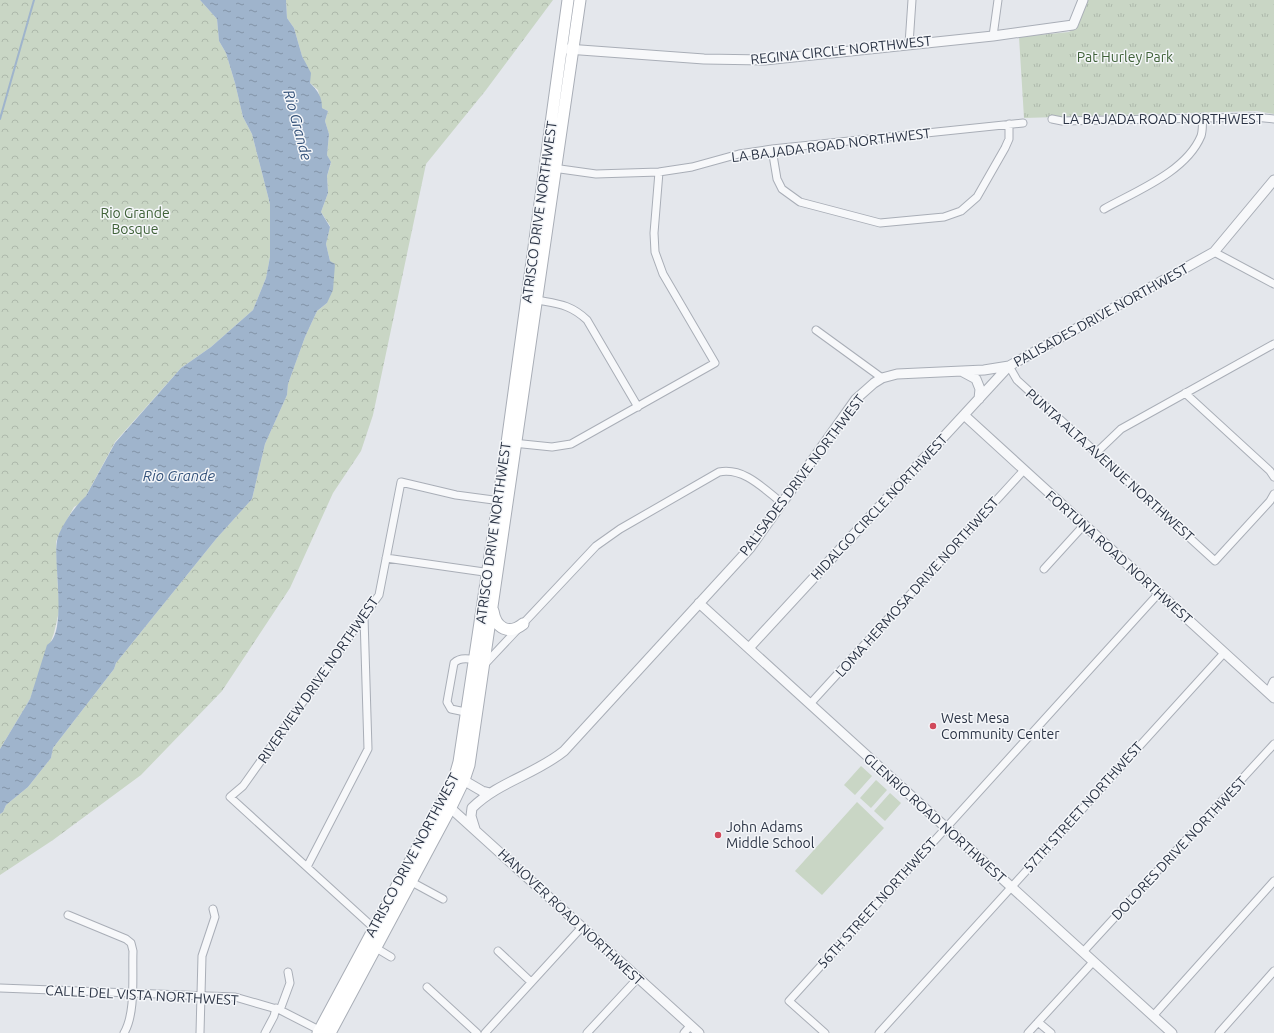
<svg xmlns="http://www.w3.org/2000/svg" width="1274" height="1033" viewBox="0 0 1274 1033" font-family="Ubuntu,sans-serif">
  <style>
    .green { fill: #c9d6c5 }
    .forest { fill: url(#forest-crowns) }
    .park { fill: url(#park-tufts) }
    .water { fill: url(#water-ripples) }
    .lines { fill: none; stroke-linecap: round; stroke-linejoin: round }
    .stream { stroke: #9fb4cc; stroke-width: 2 }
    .minor-casing { stroke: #a9aeb7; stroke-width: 9 }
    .tertiary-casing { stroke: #a9aeb7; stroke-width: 11 }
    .secondary-casing { stroke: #a9aeb7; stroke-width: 13 }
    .minor { stroke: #f7f8fa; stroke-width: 7 }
    .tertiary { stroke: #f7f8fa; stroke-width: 9 }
    .secondary { stroke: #fff; stroke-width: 11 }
    .poi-dot { fill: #d1495b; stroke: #f4f6f9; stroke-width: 1.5 }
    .labels { text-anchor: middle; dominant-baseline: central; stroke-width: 3; stroke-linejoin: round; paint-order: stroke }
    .street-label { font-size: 14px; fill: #2b3445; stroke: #f4f6f9 }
    .park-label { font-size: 14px; fill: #3f6138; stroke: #f4f6f9 }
    .poi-label { font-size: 14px; fill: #2b3445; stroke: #f4f6f9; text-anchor: start }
    .water-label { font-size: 15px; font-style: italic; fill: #34527a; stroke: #f4f6f9 }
  </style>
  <defs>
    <pattern id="forest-crowns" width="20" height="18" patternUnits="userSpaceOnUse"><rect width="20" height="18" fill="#c9d6c5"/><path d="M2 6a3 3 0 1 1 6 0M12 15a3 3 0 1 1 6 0" fill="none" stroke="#adb8ab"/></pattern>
    <pattern id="park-tufts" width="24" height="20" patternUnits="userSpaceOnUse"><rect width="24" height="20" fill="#c9d6c5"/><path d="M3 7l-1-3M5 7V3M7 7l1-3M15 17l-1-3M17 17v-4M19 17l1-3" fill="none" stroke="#adb8ab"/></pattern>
    <pattern id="water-ripples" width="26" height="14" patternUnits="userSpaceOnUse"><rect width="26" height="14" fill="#9fb4cc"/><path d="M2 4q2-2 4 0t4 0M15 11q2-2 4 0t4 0" fill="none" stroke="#8293a7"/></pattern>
  </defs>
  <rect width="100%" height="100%" fill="#e4e7ec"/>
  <path class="green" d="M861 766 872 776 855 795 844 785Z
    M876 780 887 790 871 808 860 798Z
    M890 793 901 803 885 821 874 811Z
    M857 802 884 828 822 895 795 871Z"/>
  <path class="forest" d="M0 0H200L217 19 219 41 226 53 235 83 243 117 252 134 270 204V257L266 278 253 310 211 347 181 368 115 442 86 496 81 503 74 507 59 534 56 542 58 591 60 607 54 633 30 699 0 749Z
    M286 0H553L486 90 426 164 373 415 361 451 333 493 290 588 222 691 141 775 53 840 0 875V814L3 812 6 805 28 787 51 758 53 748 114 669 116 663 216 539 252 499 265 444 287 395 288 384 305 337 317 311 327 303 330 261 326 244 330 226 321 212 328 193 327 176 331 163 327 155 329 134 325 121 328 111 322 108 318 90 310 83V73L302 56 294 28 287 18Z"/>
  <path class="park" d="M1087 0H1274V114L1257 111 1024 118 1019 37 1069 32 1077 26Z"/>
  <path class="water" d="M200 0H286L287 18 294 28 302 56 311 73 310 83C318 91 322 97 322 108L328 111 325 121 329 134 327 155 331 162 327 176 328 193 321 212 330 227 326 244 330 261 335 264 333 290 327 303 317 311 305 337 288 384 287 395 265 444 252 499 216 539 116 663 114 669 53 748 51 758 28 787 6 805 3 812 0 814V749L30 699 47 645C68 634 53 563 57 541 59 528 76 505 86 496L115 443 181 368 211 347 253 310 266 278 270 257V204L252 134 243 117 235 83 226 53 219 41 217 19Z"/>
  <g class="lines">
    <path class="stream" d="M0 119 34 0"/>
    <defs>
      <path id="minor" d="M993 36 998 0
        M909 44 912 0
        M1052 119 1062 121 1254 117 1274 119
        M772 149 777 179 782 189 800 202 880 223 944 217 961 211 977 197 1005 148 1009 139V124
        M553 168 596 174 659 172 692 167 739 154 772 149 1023 123
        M1104 209C1136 191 1186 172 1201 136 1203 130 1202 123 1203 117
        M1214 252 1274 284
        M532 299C556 304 569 303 587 320L638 407
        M816 330 882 378
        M1009 366 1017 380 1215 561 1270 501 1274 494
        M1185 393 1270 471 1274 477
        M513 443 552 447 571 444 715 363 663 274 655 252 654 233 659 172
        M1096 453 1121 429 1274 344
        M386 558 491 573
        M1044 569 1084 525
        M810 704 1024 470
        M470 713 451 709 447 702 454 663C462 655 476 660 485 664L596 546 620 529 719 472C744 467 764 489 782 503
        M307 867 368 749 364 617
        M408 880 443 899
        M68 915 126 939 131 943 133 951C132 975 136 1013 124 1033
        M376 930 230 797 243 786 379 595 401 482 456 495 501 501
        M376 948 391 957
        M498 951 531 982
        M1083 952 1274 744
        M427 987 477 1033
        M0 988 235 997 280 1010 323 1032
        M280 1010 290 983 288 972
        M1153 1016 1274 881
        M1038 1022 1051 1033
        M200 1033 202 956 215 917 213 909
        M265 1033 274 1016 276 1008
        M485 1033 581 928
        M587 1033 637 979
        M684 1033 690 1026
        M825 1033 789 1001 1159 593
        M879 1033 1224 653
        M1028 1033 1093 962
        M1219 1033 1274 971"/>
      <path id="tertiary" d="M567 49 704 59 765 60 993 36 1073 25 1083 0
        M963 372 976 379 980 389 979 399
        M964 415 1274 698
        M699 603 1172 1033
        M749 648 1009 366
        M1269 693 1274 682
        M458 777 482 791 490 793
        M445 803 699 1033
        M475 829 471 816 472 808C498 782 536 774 564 751L750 548 856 399 874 383 882 378 897 374 984 370 1009 366 1214 252 1274 180"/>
      <path id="secondary" d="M493 611C496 629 509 635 523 624
        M318 1033 442 802 455 776 459 762 507 443 568 0
        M330 1033 451 807 464 780 469 765 580 0"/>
    </defs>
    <use href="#minor" class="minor-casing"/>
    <use href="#tertiary" class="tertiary-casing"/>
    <use href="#secondary" class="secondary-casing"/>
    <use href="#minor" class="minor"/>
    <use href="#tertiary" class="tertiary"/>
    <use href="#secondary" class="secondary"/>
  </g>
  <g class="poi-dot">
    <circle cx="933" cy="726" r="4"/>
    <circle cx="718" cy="835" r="4"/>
  </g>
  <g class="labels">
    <g class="street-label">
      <text transform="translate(841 50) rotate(-6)">REGINA CIRCLE NORTHWEST</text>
      <text x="1163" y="119">LA BAJADA ROAD NORTHWEST</text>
      <text transform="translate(831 145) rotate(-7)">LA BAJADA ROAD NORTHWEST</text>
      <text transform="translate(539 212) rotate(-82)">ATRISCO DRIVE NORTHWEST</text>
      <text transform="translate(1101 315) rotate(-29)">PALISADES DRIVE NORTHWEST</text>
      <text transform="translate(1110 465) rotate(42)">PUNTA ALTA AVENUE NORTHWEST</text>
      <text transform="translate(802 475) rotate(-53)">PALISADES DRIVE NORTHWEST</text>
      <text transform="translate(879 507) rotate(-47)">HIDALGO CIRCLE NORTHWEST</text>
      <text transform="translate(493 533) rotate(-82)">ATRISCO DRIVE NORTHWEST</text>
      <text transform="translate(1119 557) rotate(42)">FORTUNA ROAD NORTHWEST</text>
      <text transform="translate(917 587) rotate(-48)">LOMA HERMOSA DRIVE NORTHWEST</text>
      <text transform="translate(318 680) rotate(-55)">RIVERVIEW DRIVE NORTHWEST</text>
      <text transform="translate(1083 807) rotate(-48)">57TH STREET NORTHWEST</text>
      <text transform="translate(935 818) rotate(42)">GLENRIO ROAD NORTHWEST</text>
      <text transform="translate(1179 848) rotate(-47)">DOLORES DRIVE NORTHWEST</text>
      <text transform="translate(412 855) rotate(-62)">ATRISCO DRIVE NORTHWEST</text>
      <text transform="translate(877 903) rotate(-48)">56TH STREET NORTHWEST</text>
      <text transform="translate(571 917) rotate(43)">HANOVER ROAD NORTHWEST</text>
      <text transform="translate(142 995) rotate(3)">CALLE DEL VISTA NORTHWEST</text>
    </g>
    <g class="park-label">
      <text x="1125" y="57">Pat Hurley Park</text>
      <text x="135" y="213">Rio Grande<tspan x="135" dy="16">Bosque</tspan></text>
    </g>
    <g class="poi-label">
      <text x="941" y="718">West Mesa<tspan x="941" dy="16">Community Center</tspan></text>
      <text x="726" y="827">John Adams<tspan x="726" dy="16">Middle School</tspan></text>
    </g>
    <g class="water-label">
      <text transform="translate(298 125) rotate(75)">Rio Grande</text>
      <text x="179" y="475">Rio Grande</text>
    </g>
  </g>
</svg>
